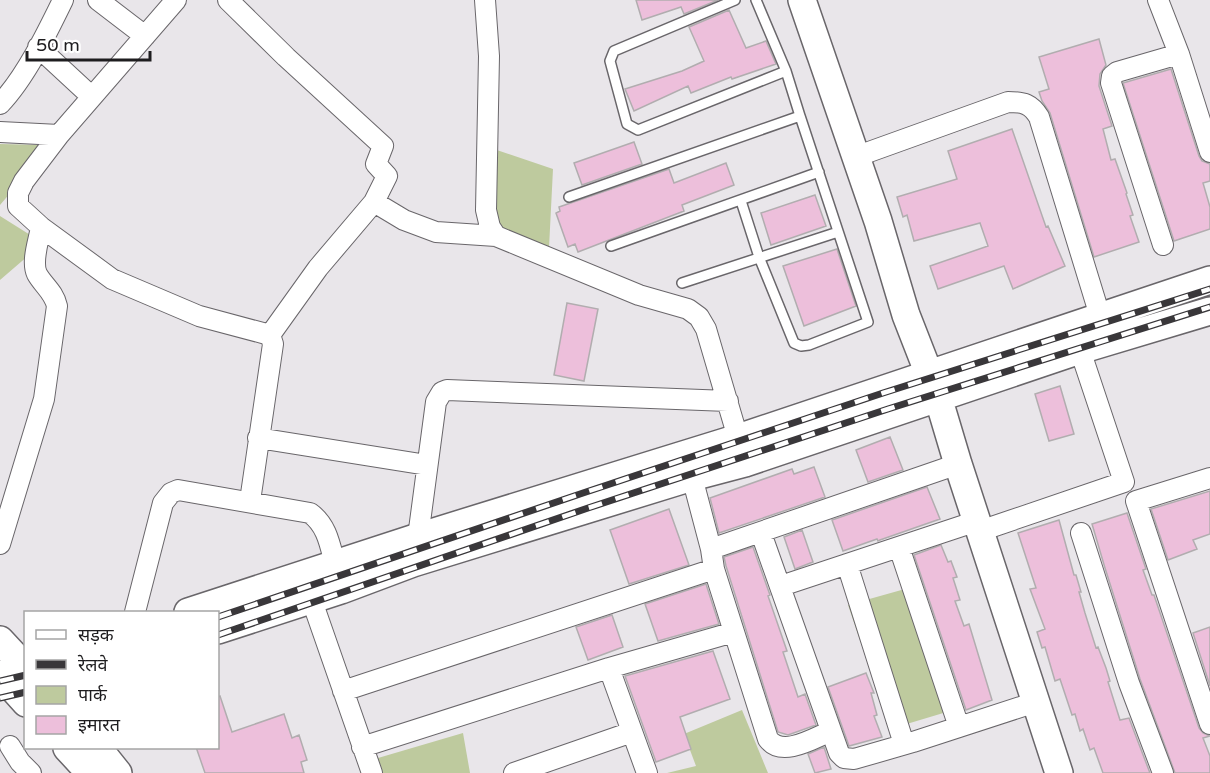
<svg xmlns="http://www.w3.org/2000/svg" width="1210" height="773" viewBox="0 0 1210 773" font-family="'Varela Round','Noto Sans Devanagari',sans-serif">
  <style>
    .green { fill: #beca9e }
    .building { fill: #edbfdb; stroke: #b1adaf; stroke-width: 1.5 }
    .lines { fill: none; stroke-linecap: round; stroke-linejoin: round }
    .lane-casing { stroke: #69666a; stroke-width: 12 }
    .street-casing { stroke: #69666a; stroke-width: 22 }
    .secondary-casing { stroke: #69666a; stroke-width: 30 }
    .lane { stroke: #fff; stroke-width: 9 }
    .street { stroke: #fff; stroke-width: 20 }
    .secondary { stroke: #fff; stroke-width: 27 }
    .rail-casing { stroke: #39373a; stroke-width: 7 }
    .rail { stroke: #fff; stroke-width: 4.5; stroke-dasharray: 14; stroke-linecap: butt }
  </style>
  <rect width="100%" height="100%" fill="#e9e6ea"/>
  <path class="green" d="M0 144 43 145 46 151 0 205Z
    M488 147 553 169 549 248 480 224Z
    M0 216 43 243 0 280Z
    M905 589 950 711 890 729 848 605Z
    M742 710 768 773H667L696 766 684 734Z
    M463 733 470 773H383L378 758Z"/>
  <path class="building" d="M636 0H718L684 14 681 7 642 20Z
    M729 10 746 48 766 41 776 64 732 79 731 77 691 93 688 86 634 111 625 89 682 71 704 61 689 27Z
    M1099 39 1106 65 1100 74 1099 86 1112 126 1103 129 1111 160 1115 159 1127 193 1126 194 1133 215 1130 216 1139 242 1094 257 1050 113 1042 101 1039 92 1049 89 1039 57Z
    M1171 69 1199 156 1202 161 1210 164V181L1203 183 1210 207V229L1174 241 1123 83Z
    M1012 129 1046 227 1048 226 1065 266 1013 289 1004 266 938 289 930 266 988 246 980 223 914 241 907 215 903 217 897 197 957 179 948 151Z
    M634 142 642 164 582 185 574 163Z
    M726 163 734 185 682 205 684 211 578 252 575 244 568 247 556 213 560 211 559 207 669 169 674 183Z
    M815 195 826 226 771 245 761 213Z
    M837 249 856 306 804 326 783 266Z
    M567 303 598 309 584 381 554 375Z
    M1060 386 1074 434 1049 441 1035 394Z
    M890 437 903 470 868 482 856 450Z
    M814 467 825 497 719 533 710 498 792 469 794 474Z
    M927 487 940 519 880 540 878 541 877 539 843 551 832 520Z
    M1210 491V534L1193 540 1197 549 1168 560 1151 509Z
    M669 509 689 565 629 584 610 530Z
    M1127 513 1146 569 1143 570 1152 595H1154L1199 728 1203 733 1210 736 1203 738 1210 756V773H1175L1140 679 1105 568 1092 524Z
    M1059 520 1074 575H1076L1081 592H1079L1085 613 1096 648 1098 647 1106 668 1110 681 1108 682 1120 720 1129 718 1150 773H1103L1094 748 1090 750 1083 729 1080 731 1075 714 1072 715 1060 679 1055 681 1045 647 1042 648 1037 632 1045 629 1030 589 1036 588 1018 533Z
    M802 530 813 562 795 569 784 537Z
    M941 545 948 562 951 561 957 577 953 578 960 600 955 601 964 626 969 624 992 700 966 710 914 555Z
    M753 547 770 595 768 596 787 651 783 652 798 697 805 694 816 725 788 735 778 732 726 566 724 557Z
    M706 584 719 624 658 641 645 604Z
    M612 615 623 647 588 660 576 627Z
    M1210 627V686L1193 633Z
    M713 651 730 699 680 717 691 749 656 762 625 676Z
    M866 673 874 693H871L877 715 874 716 882 737 849 746 828 687Z
    M220 696 232 732 284 714 292 738 299 735 307 760 301 762 304 773H205L196 747H218V697Z
    M824 747 831 769 815 773 808 754Z"/>
  <g class="lines">
    <defs>
      <path id="lane" d="M735 0 614 51 610 61 627 124 638 130 786 71
        M756 0 786 71 800 116
        M569 197 800 116 868 322 809 345 801 346 794 343 759 257 741 201
        M611 246 819 172
        M682 283 838 232"/>
      <path id="street" d="M98 0 145 36
        M176 0 59 135 24 181 18 193V206L41 227 112 279 199 316 270 335 273 344 250 501
        M228 0 286 57 383 146 376 164 387 176 374 202 318 268 270 335
        M485 0 489 56 486 210 490 227 496 236 639 295 688 309 699 317 706 329 738 438
        M1158 0 1179 54 1210 152
        M38 47 92 97
        M0 104C25 78 47 33 63 0
        M0 132 59 135
        M855 157 1008 102C1024 102 1031 104 1039 117L1100 316
        M374 202 404 220 436 232 496 236
        M1163 245 1111 83 1112 76 1117 72 1179 54
        M258 438 427 465
        M692 477 711 549 714 569 768 739C782 758 814 738 831 731
        M1210 478 1136 501 1210 724
        M980 531 1124 482 1080 350
        M761 533 839 753 844 758 854 759 913 742 1036 702
        M1081 533 1129 683 1163 773
        M418 537 436 402 442 392 447 390 728 401
        M0 544 44 399 57 306C54 292 43 285 37 274 31 261 39 240 41 227
        M899 547 959 727
        M711 549 958 464
        M847 564 904 744
        M781 586 977 521
        M311 598 372 773
        M135 612 163 503 171 493 178 490 310 513C327 525 330 545 335 564
        M609 668 647 773
        M343 691 714 569
        M10 746 20 762 31 773
        M362 747 609 668 734 632
        M514 773 632 732"/>
      <path id="secondary" d="M802 0 878 221 906 315 938 397 958 464 1059 773
        M188 612 418 537 738 438 1210 280
        M218 630 341 590 413 563 692 477 745 463 1080 350 1210 311
        M0 640 26 668
        M0 674 26 703
        M67 748 90 773
        M98 748 118 773"/>
    </defs>
    <use href="#lane" class="lane-casing"/>
    <use href="#street" class="street-casing"/>
    <use href="#secondary" class="secondary-casing"/>
    <use href="#lane" class="lane"/>
    <use href="#street" class="street"/>
    <use href="#secondary" class="secondary"/>
    <defs>
      <path id="rail" d="M218 617 583 493 883 393 1210 289
        M218 635 588 508 888 409 1210 307
        M0 681 26 675
        M0 698 26 692"/>
    </defs>
    <use href="#rail" class="rail-casing"/>
    <use href="#rail" class="rail"/>
  </g>
  <rect x="24" y="611" width="195" height="138" fill="#ffffff" stroke="#a5a5a5" stroke-width="1.5"/>
  <rect x="36" y="630" width="30" height="9" fill="#ffffff" stroke="#a5a5a5" stroke-width="1.5"/>
  <text x="78" y="641" font-size="18" fill="#1e1d1f">सड़क</text>
  <rect x="36" y="660" width="30" height="9" fill="#39373a" stroke="#a5a5a5" stroke-width="1.5"/>
  <text x="78" y="671" font-size="18" fill="#1e1d1f">रेलवे</text>
  <rect x="36" y="686" width="30" height="18" fill="#beca9e" stroke="#a5a5a5" stroke-width="1.5"/>
  <text x="78" y="701" font-size="18" fill="#1e1d1f">पार्क</text>
  <rect x="36" y="716" width="30" height="18" fill="#edbfdb" stroke="#a5a5a5" stroke-width="1.5"/>
  <text x="78" y="731" font-size="18" fill="#1e1d1f">इमारत</text>
  <path d="M27 51v9h123v-9" fill="none" stroke="#1e1d1f" stroke-width="3"/>
  <text x="36" y="51" font-size="18" fill="#1e1d1f" stroke="#ffffff" stroke-width="4.5" paint-order="stroke">50 m</text>
</svg>
